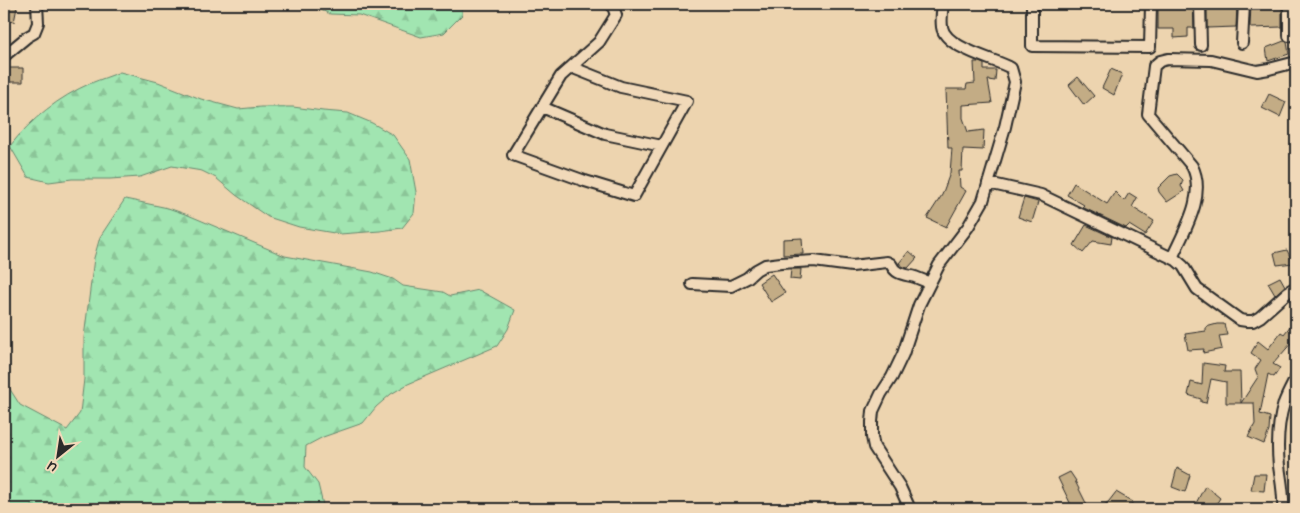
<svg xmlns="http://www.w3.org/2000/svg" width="1300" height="513" viewBox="0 0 1300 513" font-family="'Architects Daughter',sans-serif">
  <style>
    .forest { fill: url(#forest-firs); stroke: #66886e }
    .building { fill: #c3ac85; stroke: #2b2b2b }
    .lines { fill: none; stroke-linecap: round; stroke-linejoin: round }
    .street-casing { stroke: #2b2b2b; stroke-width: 14 }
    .street { stroke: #f1d9b9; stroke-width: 10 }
  </style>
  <defs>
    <pattern id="forest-firs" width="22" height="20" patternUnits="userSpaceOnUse" patternTransform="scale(1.25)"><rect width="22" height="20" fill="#a1e5b1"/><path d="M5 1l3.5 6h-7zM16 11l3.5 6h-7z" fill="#8bc598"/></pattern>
  </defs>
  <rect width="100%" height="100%" fill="#edd4af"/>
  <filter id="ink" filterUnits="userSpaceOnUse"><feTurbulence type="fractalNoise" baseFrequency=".02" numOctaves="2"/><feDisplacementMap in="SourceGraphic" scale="10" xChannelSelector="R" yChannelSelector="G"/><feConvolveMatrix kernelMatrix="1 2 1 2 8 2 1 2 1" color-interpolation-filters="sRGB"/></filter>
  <g filter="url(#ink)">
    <path class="forest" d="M308 4H462V15L444 33 421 37 359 15 330 14Z
      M120 72 158 82 201 99 238 109 261 107H293L323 111 348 113 372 123 393 135 410 159 416 192 414 213 402 228 380 231 340 234 299 227 268 217 236 195 216 178 202 171 172 166 140 177 110 179H72L49 182 28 177 10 146C31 119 59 97 91 83 101 79 111 76 120 72Z
      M125 199 168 208 188 215 285 256 372 272 393 279 403 286 443 292 450 296 479 290 515 310 508 329 497 346 408 384 391 394 376 407 363 423 323 437 306 446 305 467 318 484 324 509H4V380L20 405 67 430 80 413 84 379V338L94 258 100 237Z"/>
    <path class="building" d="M1158 4H1193L1194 28H1188V37L1174 38V29H1158Z
      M1207 4H1237L1236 27 1207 28Z
      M1251 4H1282V27L1251 28 1250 27Z
      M4 5 17 7 14 22 4 20Z
      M1284 41 1287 42 1289 54 1268 61 1266 48Z
      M974 62H979L984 64V70H996L995 81 988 80 992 103 963 105V118L968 132 984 130 983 150 963 149 962 171H959L960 187 966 191 946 227 927 218 942 195 950 173 952 148H948L946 89H966L967 84 975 83Z
      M5 68H23V82H5Z
      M1111 69 1122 74 1114 95 1102 88Z
      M1078 77 1094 96 1084 105 1069 85Z
      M1269 94 1286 102 1280 117 1262 108Z
      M1177 174 1183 180 1181 186 1184 191 1167 202 1159 192 1158 188 1170 176Z
      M1074 183 1107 204 1115 192 1124 201 1129 193 1137 198 1132 207 1154 221 1145 235 1129 225 1126 228 1082 207 1084 205 1067 195Z
      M1024 198 1038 202 1032 222 1018 217Z
      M1086 225 1112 237 1111 244 1093 241 1083 253 1074 245Z
      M802 238 803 254 783 255V239Z
      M1287 250 1293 263 1277 265 1274 253Z
      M909 251 917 258 908 268 904 267 899 263Z
      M791 269H801L800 280 790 279Z
      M772 274 785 293 771 302 759 283Z
      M1280 277 1285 286 1275 295 1268 283Z
      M1295 320 1293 341 1273 364 1280 368 1274 377 1268 374 1260 414 1270 417 1269 431 1264 444 1248 437 1255 424 1254 403H1241L1258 377 1255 369 1261 360 1251 353 1258 341 1268 349 1281 332 1284 334Z
      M1217 324H1224L1227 335 1219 336 1222 349 1203 353 1204 349 1188 350 1185 334 1206 331V327Z
      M1203 363 1225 366 1224 372H1240L1241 403H1226V382L1211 379 1206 403 1201 402V399L1188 395 1191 382 1202 385Z
      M1177 468 1190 475 1185 492 1172 487Z
      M1070 472 1076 481H1075L1089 509H1073L1058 478Z
      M1254 474H1266L1264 491 1251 490Z
      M1205 486 1214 492V493L1220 498 1213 509H1193Z
      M1116 492 1133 502 1128 509H1100L1109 501Z"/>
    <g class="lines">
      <defs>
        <path id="street" d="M1032 4V46L1150 47 1151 4
          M1200 4 1201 45
          M1289 36V4
          M1242 43 1244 4
          M4 56 27 37 34 33 38 23 37 4
          M571 67 621 87 687 101 634 196 585 181 513 155 561 76 599 42 616 15 612 4
          M542 107 605 134 662 146
          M988 183 1041 195 1176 260 1183 266 1197 289 1240 320 1247 321H1253L1260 317 1288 292 1296 287
          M1172 258C1184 231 1207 195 1192 166L1148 114 1154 66 1160 61 1168 59 1211 60 1257 71 1269 69 1296 62
          M692 284 731 286 747 278 756 270 765 265 781 263 814 261 852 266 887 262 891 264C896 275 904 274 915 277 920 279 925 281 930 283
          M910 509 900 487 874 447 872 437V422L873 411 881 394 892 377 903 354 919 305 939 265 968 227 983 201 1005 127 1015 82 1011 68C995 59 945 48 942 27 941 20 942 11 943 4
          M1283 509C1284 494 1281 481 1279 466 1277 446 1278 423 1284 403 1287 395 1292 386 1296 378"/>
      </defs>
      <use href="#street" class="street-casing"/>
      <use href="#street" class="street"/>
    </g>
  </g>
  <rect width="1300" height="513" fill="none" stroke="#f1d9b9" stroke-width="20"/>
  <rect x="10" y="10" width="1280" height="493" fill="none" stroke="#2b2b2b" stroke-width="2" filter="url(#ink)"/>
  <g transform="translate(58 456) rotate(210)" stroke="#f1d9b9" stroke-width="4" paint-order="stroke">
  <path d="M0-4L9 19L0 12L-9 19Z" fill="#2b2b2b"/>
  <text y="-8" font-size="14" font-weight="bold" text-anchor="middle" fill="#2b2b2b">U</text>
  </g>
</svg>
